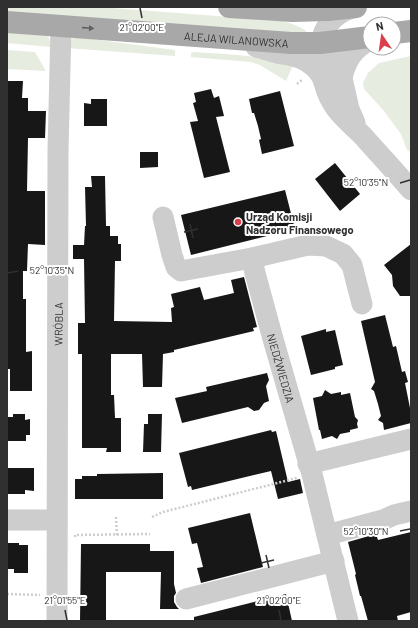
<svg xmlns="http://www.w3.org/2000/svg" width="418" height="628" viewBox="0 0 418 628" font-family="Barlow,sans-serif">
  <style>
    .green { fill: #e6ecdf }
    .building { fill: #171717 }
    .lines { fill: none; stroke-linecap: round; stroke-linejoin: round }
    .path { stroke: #cdcdcd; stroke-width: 2.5; stroke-dasharray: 2 2; stroke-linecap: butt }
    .minor { stroke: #cdcdcd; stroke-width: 21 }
    .major { stroke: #a8a8a8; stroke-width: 22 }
    .oneway { fill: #606060 }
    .ticks { fill: none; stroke: #303030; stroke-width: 1.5 }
    .poi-dot { fill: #db3f4d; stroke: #fff; stroke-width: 1.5 }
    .labels { text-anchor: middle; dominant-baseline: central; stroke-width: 4; stroke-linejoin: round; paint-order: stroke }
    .street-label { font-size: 11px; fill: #303030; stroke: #fff }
    .poi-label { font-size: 11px; font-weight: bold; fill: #303030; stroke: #fff; text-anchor: start }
    .ticks-label { font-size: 10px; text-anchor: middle; fill: #303030; stroke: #fff; stroke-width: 4; stroke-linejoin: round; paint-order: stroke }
  </style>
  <rect width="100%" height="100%" fill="#fff"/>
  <path class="green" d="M7 7H99L282 21C291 23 299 26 306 31V34L7 12Z
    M7 32 47 36 49 38 51 47 7 43Z
    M76 37 175 50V56L67 48C68 42 70 39 76 37Z
    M7 50 35 52 46 71 7 69Z
    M194 52C227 54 261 56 294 63L286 81 260 65 251 62 191 57V53Z
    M411 56V152L407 150 401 134 384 111 364 89 363 83 368 73 379 63Z"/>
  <path class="building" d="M7 81H23L22 98H28V111H46L45 138H28L27 191H45V245L28 244 27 271H23V299H26V352L32 351V391H10V369H7Z
    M211 89 214 98 219 96 224 116 216 117 230 172 204 178 190 122 198 121 193 103 196 102 194 93Z
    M280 91 294 146 262 154 259 140 261 139 258 126 254 113H252L249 99Z
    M91 99H107V126H84V103L91 104Z
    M140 152H158V167L140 168Z
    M335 163 360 194 340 211 315 179Z
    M91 176H105L106 226H110V236H118V244H121V261H115L114 321 172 322 171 308 174 307 171 294 200 287 204 300 234 293 231 280 244 277 257 327 253 328 254 331 174 350V352L163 354 162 387H143L142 354H111V395H114L115 418H121V452H106L107 448H82V354H78V323H85L84 259H73V245H84L85 226H86L85 187H92Z
    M285 190 295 229 191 255 181 215Z
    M411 244V296H400L393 286 392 275 384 265Z
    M385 315 393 347 396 346 402 372 405 371 408 382 405 383 411 413V423L384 430 383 423 378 420 381 416 378 404 374 391 371 389 375 382 361 321Z
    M326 329V332L335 330 343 365 335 367V369L311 375 301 336Z
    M267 373 269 380 266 386 269 401 264 403 259 410 254 411 248 407 182 423 175 398 207 391 206 387Z
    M325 390 331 394 341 392V395L350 393 355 417 358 420 357 424 358 428 350 430V432L340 434 337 439 332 436 322 439 320 430H319L313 398 322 396Z
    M13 414H25V420L30 419V435H26V441H7V417H13Z
    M148 414H162L161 452H143L144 424H148Z
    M271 430 272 432 276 431 288 482 300 479 303 493 278 499 271 471 192 490 191 486 188 487 179 453Z
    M7 468H34V491L25 490V494H7Z
    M163 473V499H75V479H82V476H97V474Z
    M250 513 263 567 201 583 197 568 203 567 197 543 192 544 188 528Z
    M411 532V612L397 616 398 621H368L361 596H360L355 575 356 574 348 542 376 534 378 540Z
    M7 543H19V545H28V573H14V569H7Z
    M81 544H150V551H174V584L176 593 174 596V602L177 607 179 609H160L161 572H106V621H80Z
    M286 594 292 621H194V617Z"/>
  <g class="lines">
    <path class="path" d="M297 84 302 80
      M116 517 117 535
      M152 517 163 512 297 478
      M75 537V535L150 534
      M7 594 40 595"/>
    <g class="minor">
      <path d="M356 7C339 11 327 21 322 38 316 56 323 88 333 104 340 116 352 125 362 135 378 153 395 171 411 190"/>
      <path d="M324 32 337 61 342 78 349 109 355 123"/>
      <path d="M256 47C263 49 270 51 277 53 292 55 306 58 317 70 320 73 322 77 324 81"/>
      <path d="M342 78C346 60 353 49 370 40"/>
      <path d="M163 217 172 255 176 267 181 271 252 258 308 245 326 246 343 254 352 265 362 304"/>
      <path id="s1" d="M252 258 255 273 273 339 312 474 348 621"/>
      <path d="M308 464 411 439"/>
      <path d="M7 520H57"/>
      <path d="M327 535 383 520 394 515 411 511"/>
      <path d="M186 599 334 561"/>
      <path id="s2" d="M57 621 58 151 61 26"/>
    </g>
    <g class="major">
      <path d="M229 7 292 11 328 10 356 7"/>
      <path id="s3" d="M7 22 291 43H320L370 37"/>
      <path d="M394 33 411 31"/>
    </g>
  </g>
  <defs><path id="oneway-solid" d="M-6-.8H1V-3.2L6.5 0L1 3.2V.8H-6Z"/></defs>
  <use class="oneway" href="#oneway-solid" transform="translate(88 28) rotate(4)"/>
  <path class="ticks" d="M140 8 142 18M400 183 410 180M190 224 193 238M184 232 198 229M8 273 18 271M400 531 410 529M266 555 269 568M261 563 274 560M65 610 67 620M279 610 281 620"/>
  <circle class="poi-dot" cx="238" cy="222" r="4"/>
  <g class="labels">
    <g class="street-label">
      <text stroke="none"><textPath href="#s3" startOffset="230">ALEJA WILANOWSKA</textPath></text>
      <text stroke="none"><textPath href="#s2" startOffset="297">WRÓBLA</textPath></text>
      <text stroke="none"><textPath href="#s1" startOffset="114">NIEDŹWIEDZIA</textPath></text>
    </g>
    <g class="poi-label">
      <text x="246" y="216">Urząd Komisji<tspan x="246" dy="13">Nadzoru Finansowego</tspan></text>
    </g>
  </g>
  <g class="ticks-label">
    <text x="142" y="31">21°02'00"E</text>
    <text x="366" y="186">52°10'35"N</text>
    <text x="52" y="274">52°10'35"N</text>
    <text x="366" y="535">52°10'30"N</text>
    <text x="65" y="604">21°01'55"E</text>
    <text x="279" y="604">21°02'00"E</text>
  </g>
  <rect width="418" height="628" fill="none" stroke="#303030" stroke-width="16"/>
  <g transform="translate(382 36) rotate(347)"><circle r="19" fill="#ffffff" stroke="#acacac"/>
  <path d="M0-3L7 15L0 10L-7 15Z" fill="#db3f4d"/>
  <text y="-6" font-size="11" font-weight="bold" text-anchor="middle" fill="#303030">N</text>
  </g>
</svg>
